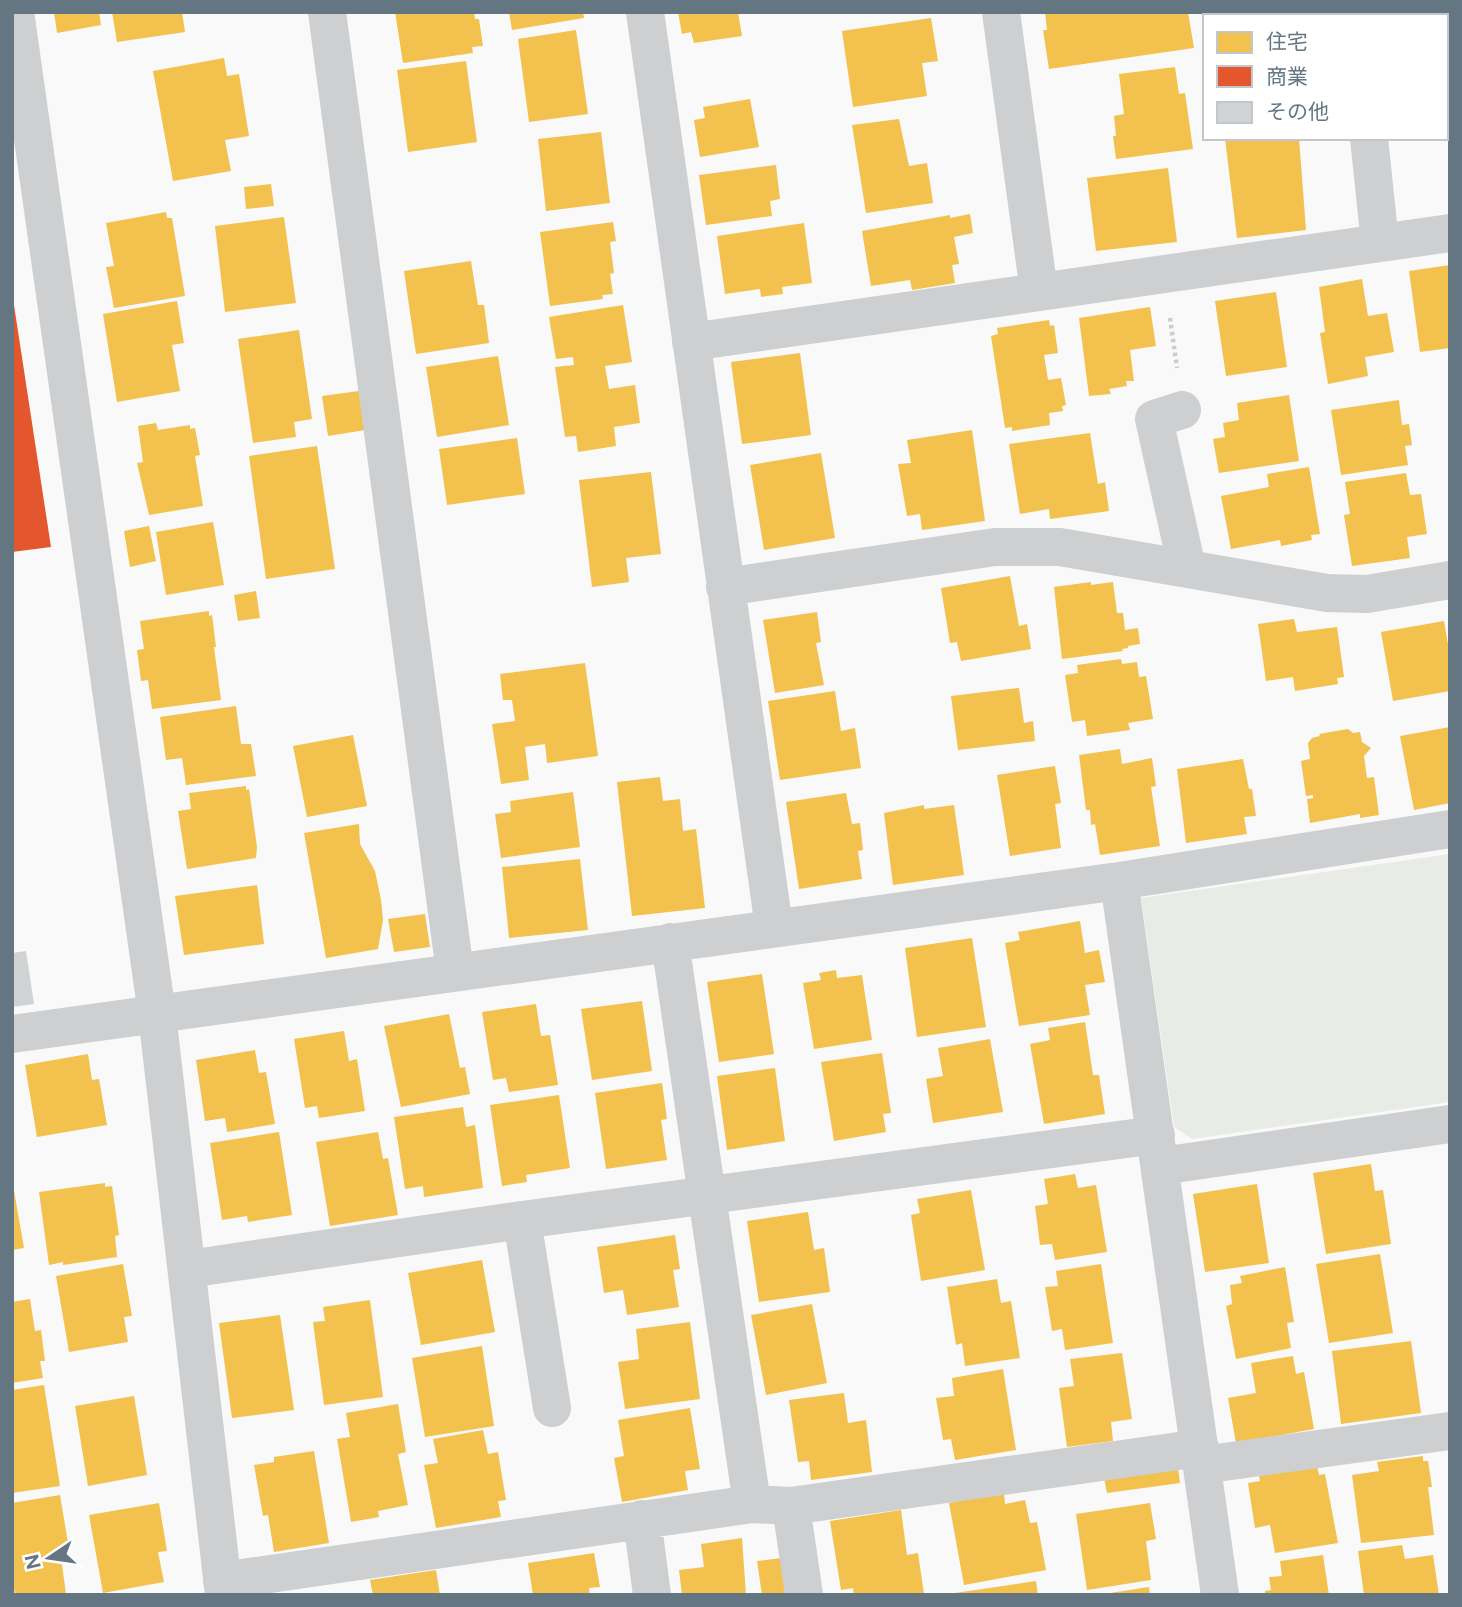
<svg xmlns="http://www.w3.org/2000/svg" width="1462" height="1607" viewBox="0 0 1462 1607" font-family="'Public Sans','Noto Sans JP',sans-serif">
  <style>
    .green { fill: #e8ebe6 }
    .homes { fill: #f2c14e }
    .shops { fill: #e4572e }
    .building { fill: #d0d2d3 }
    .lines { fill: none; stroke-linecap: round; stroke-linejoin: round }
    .path { stroke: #cbcccd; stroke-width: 4.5; stroke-dasharray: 3.5 3.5; stroke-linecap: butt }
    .minor { stroke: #cecfd0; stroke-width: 38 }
  </style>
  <rect width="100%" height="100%" fill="#f9f9f9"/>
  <path class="green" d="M1450 854V1102L1192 1139 1174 1127 1141 898Z"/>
  <path class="homes" d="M54 12H99L101 25 57 33Z
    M112 12H182L185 32 117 42Z
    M395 12H474L475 19H479L483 46 472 47 473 53 403 63Z
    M509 12H583L584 18 512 30Z
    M678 12H738L742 36 694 43 691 32 682 34Z
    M1045 12H1188L1194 48 1049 69 1043 30H1047Z
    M1215 12H1283L1284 16H1215Z
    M1396 12H1450V133H1446V16H1397Z
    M931 18 938 61 922 63 927 96 853 107 842 31Z
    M576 30 588 114 529 122 518 39Z
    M224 58 227 76 239 74 249 136 225 140 231 171 173 181 153 71Z
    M466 61 477 142 408 152 397 70Z
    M1175 67 1179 94 1185 93 1193 149 1116 159 1113 136H1116L1114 116 1124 114 1119 74Z
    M750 99 759 147 700 157 694 120 705 118 703 107Z
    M899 119 909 166 927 163 933 203 866 213 852 125Z
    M601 132 610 203 546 211 538 139Z
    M1225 138H1299L1306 230 1237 238Z
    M776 165 780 199 770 201 772 216 706 225 699 175Z
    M1168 168 1177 242 1096 251 1087 178Z
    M271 184 274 206 246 209 244 187Z
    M166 212 167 218H172L185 296 114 308 106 267 114 266 106 223Z
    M970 214 973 233 954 237 959 264 952 265 955 283 912 290 910 280 871 286 862 231 950 215V218Z
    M284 217 296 303 225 312 215 226Z
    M613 222 616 241 610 242 614 273 610 274 613 294 602 295 603 299 550 306 540 232Z
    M804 223 812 283 782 287 783 294 761 297 760 289 725 294 717 236Z
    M471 261 478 305H484L489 343 416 354 404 271Z
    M1450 265V348L1420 352 1409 271Z
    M1362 279 1368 316 1387 313 1394 352 1365 357 1368 376 1328 384 1320 333 1325 332 1319 287Z
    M1276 292 1287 367 1226 376 1215 301Z
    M177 301 184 343 172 345 180 391 117 402 103 314Z
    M623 305 632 362 605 366 609 389 635 385 640 423 614 427 616 446 578 452 576 436 565 437 555 367 574 365 573 357 556 359 549 317Z
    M1150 307 1156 346 1130 350 1134 381H1126L1127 386 1109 389 1111 394 1089 396 1079 318Z
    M1049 320 1050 326 1054 325 1058 353 1044 355 1048 380 1061 378 1066 405 1062 406 1063 411 1049 413 1050 425 1012 431V427L1005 428 991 336 998 334 997 328Z
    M299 330 312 419 294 422 296 437 253 443 238 339Z
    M800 353 811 435 742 444 731 362Z
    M498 356 509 425 437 437 426 367Z
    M359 391 365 430 328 436 322 396Z
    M1289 395 1299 461 1219 473 1213 439 1225 437 1223 423 1239 420 1237 403Z
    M1399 400 1402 425 1409 424 1412 445 1405 446 1408 465 1341 475 1331 410Z
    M156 423 158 430 190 425V429L195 428 200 455 195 456 203 506 149 515 137 463 143 462 138 426Z
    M972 430 985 521 922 530 920 514 907 516 898 464 911 463 907 440Z
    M1090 433 1098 484 1105 482 1109 511 1050 519 1049 509 1020 514 1009 444Z
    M517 438 525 494 447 505 439 449Z
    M317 446 335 569 266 579 249 456Z
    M821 453 835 538 764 550 750 465Z
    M1309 467 1320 534 1311 535 1312 540 1281 546 1280 540 1231 549 1221 496 1269 487 1267 474Z
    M651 472 661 554 626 558 629 582 592 587 579 480Z
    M1406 473 1410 495 1421 494 1427 534 1407 537 1410 558 1352 566 1344 515 1350 514 1345 482Z
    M213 522 224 585 166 595 156 532Z
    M149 526 156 561 130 567 124 531Z
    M1010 576 1019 626 1027 624 1031 649 961 661 957 642 950 643 941 588Z
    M1091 582V585L1113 582 1117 613H1123L1125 630 1138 628 1140 644 1128 646V648L1122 649 1123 651 1062 659 1054 587Z
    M256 591 260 618 238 621 234 595Z
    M209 611V616L212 615 216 647H214L221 700 152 709 148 680 141 681 137 650 144 649 140 621Z
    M817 612 821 642 816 643 824 685 775 693 763 620Z
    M1294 619 1297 632 1337 627 1344 677 1337 678 1338 684 1295 691 1293 677 1266 681 1258 624Z
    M1444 621 1450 656V691L1393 701 1381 632Z
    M1121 659 1122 664 1137 662 1139 677 1146 676 1153 719 1128 723 1130 730 1087 736 1085 720 1072 722 1065 675 1078 673 1077 665Z
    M585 663 598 756 547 763 545 744 525 747 529 780 501 784 492 724 515 721 512 700H503L500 674Z
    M1019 688 1024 723 1033 721 1035 741 958 750 951 696Z
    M835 691 841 731 855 728 861 768 780 780 768 701Z
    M236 706 241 744H251L256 776 186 785 182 758 166 760 160 717Z
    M1450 727V803L1414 810 1400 736Z
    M1348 729 1353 733 1360 732 1362 742 1371 748 1364 756 1367 778 1374 777 1379 815 1360 818V814L1310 823 1307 799 1313 798V795L1306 796 1301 761 1310 759 1308 743 1312 738 1320 736 1319 734Z
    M353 735 367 806 307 817 293 746Z
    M1120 749 1122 764 1152 758 1156 786 1151 787 1160 846 1100 855 1095 824 1091 825 1090 810H1086L1079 755Z
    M1243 759 1249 789H1252L1256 816 1244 817 1247 834 1186 843 1177 769Z
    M1055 766 1061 803 1055 804 1061 848 1010 856 997 775Z
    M660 777 663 801 680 799 683 831 696 829 705 908 632 916 617 782Z
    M246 786V790L249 789 257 847 256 858 187 869 178 811 191 809 189 793Z
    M573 792 580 847 501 858 495 814 511 812 510 801Z
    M846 793 852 824 860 823 863 850 858 851 862 879 799 889 786 802Z
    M924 805V809L954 805 964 875 893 885 884 813Z
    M359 824 360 844 375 871 381 900 383 920 378 949 326 958 304 833Z
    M580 859 588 930 509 938 502 867Z
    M257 885 264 944 184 955 175 896Z
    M425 914 430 947 394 952 388 919Z
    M1080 921 1085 953 1099 950 1105 982 1085 985 1090 1015 1019 1026 1005 943 1020 940 1018 932Z
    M972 938 986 1027 917 1037 905 948Z
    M836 970 837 978 862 975 872 1040 814 1049 803 983 821 980 819 973Z
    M762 974 774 1054 719 1062 707 982Z
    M642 1001 652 1071 592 1080 581 1009Z
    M536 1004 541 1036 550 1035 558 1085 509 1092 506 1078 493 1080 482 1012Z
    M449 1014 460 1068 465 1067 470 1094 401 1107 384 1026Z
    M1085 1022 1093 1075H1099L1105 1114 1044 1124 1030 1044 1050 1040 1048 1028Z
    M344 1031 349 1061 357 1059 365 1111 319 1118 317 1106 305 1108 294 1039Z
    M990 1039 1003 1112 933 1123 926 1079 943 1076 938 1048Z
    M255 1050 259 1073 266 1072 275 1124 227 1132 225 1118 205 1121 196 1060Z
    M882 1053 891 1113 883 1114 886 1132 834 1141 821 1062Z
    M88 1054 92 1080 99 1079 107 1125 37 1137 25 1065Z
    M775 1068 785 1141 727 1150 717 1076Z
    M662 1083 667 1119 661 1120 667 1160 606 1169 595 1093Z
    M559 1095 570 1168 526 1175 527 1182 502 1186 490 1105Z
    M463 1107 466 1127 475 1125 483 1188 424 1197 423 1186 405 1189 394 1117Z
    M279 1132 292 1215 248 1222 247 1216 222 1220 210 1143Z
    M378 1132 383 1159 388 1158 398 1215 330 1226 316 1142Z
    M1371 1164 1375 1191 1383 1190 1391 1244 1326 1254 1313 1173Z
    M1075 1174 1078 1188 1096 1185 1107 1252 1055 1260 1052 1244 1040 1245 1035 1206 1048 1204 1044 1179Z
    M12 1179 24 1248 12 1250Z
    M105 1183V1187L112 1186 119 1235 115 1236 117 1257 63 1265V1262L49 1265 39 1192Z
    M1257 1184 1269 1263 1205 1272 1193 1194Z
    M971 1190 985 1270 921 1281 911 1215 920 1213 917 1199Z
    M808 1212 814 1250 824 1248 830 1292 759 1302 747 1221Z
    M675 1235 680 1269 673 1270 679 1307 627 1315 623 1290 604 1293 597 1247Z
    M1380 1254 1393 1333 1329 1343 1316 1264Z
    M482 1260 495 1332 421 1345 408 1273Z
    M123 1264 132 1316 124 1317 128 1342 69 1352 56 1276Z
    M1101 1264 1113 1343 1065 1350 1062 1329 1052 1331 1045 1287 1058 1286 1056 1271Z
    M1285 1267 1294 1322 1287 1323 1291 1348 1236 1359 1226 1306 1232 1304 1230 1285 1242 1283 1240 1276Z
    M997 1279 1001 1303 1011 1301 1020 1358 965 1366 962 1343 956 1345 947 1287Z
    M30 1299 35 1331 41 1330 45 1361H40L43 1378 12 1383V1302Z
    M370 1300 383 1397 324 1405 313 1322 325 1321 323 1307Z
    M812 1304 827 1383 766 1395 751 1315Z
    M280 1315 294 1410 232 1418 219 1323Z
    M690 1322 700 1399 625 1409 618 1362 639 1359 636 1329Z
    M1411 1341 1421 1413 1341 1424 1332 1351Z
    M482 1346 494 1426 425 1437 412 1358Z
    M1122 1353 1132 1419 1111 1422 1113 1441 1067 1447 1059 1388 1074 1386 1070 1359Z
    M1293 1356 1296 1374 1304 1372 1314 1429 1236 1443 1228 1398 1256 1393 1251 1363Z
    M1003 1369 1016 1450 955 1460 951 1439 943 1440 936 1398 954 1396 952 1378Z
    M44 1385 60 1486 12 1493V1390Z
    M844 1393 848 1423 866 1420 872 1472 811 1480 809 1461 798 1462 789 1400Z
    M134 1396 147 1475 88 1486 75 1406Z
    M398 1404 406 1452 398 1454 408 1505 378 1511 379 1517 351 1522 337 1439 350 1437 346 1413Z
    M690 1408 700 1469 685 1471 688 1490 622 1502 614 1458 624 1456 618 1420Z
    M483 1430 488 1454 498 1452 506 1500 498 1501 501 1517 436 1528 424 1465 438 1463 433 1439Z
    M314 1451 329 1543 274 1552 268 1515 263 1516 254 1465 274 1462V1457Z
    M1423 1456V1461H1428L1432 1487H1428L1434 1535 1361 1543 1352 1475 1379 1471 1377 1462Z
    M1317 1466 1319 1475 1325 1474 1338 1543 1275 1553 1270 1525 1255 1528 1248 1483 1260 1481 1259 1476Z
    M1178 1468 1180 1483 1107 1493 1104 1478Z
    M1004 1493 1005 1504 1025 1500 1030 1523 1037 1522 1046 1570 964 1585 949 1503Z
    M60 1495 69 1549 60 1550 66 1594 15 1595 12 1577V1503Z
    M159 1503 167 1551 158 1552 164 1582 103 1593 89 1515Z
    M1150 1503 1156 1539 1146 1541 1151 1580 1087 1590 1076 1514Z
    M901 1510 907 1555 918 1553 924 1594 854 1595 853 1588 841 1590 830 1521Z
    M742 1538 746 1595H682L679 1570 704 1567 701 1544Z
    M1402 1545 1405 1559 1433 1555 1439 1595H1364L1358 1551Z
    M594 1553 600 1587 589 1588 590 1595H533L528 1563Z
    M1323 1555 1329 1595H1265V1591L1271 1590 1269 1577 1282 1576 1280 1561Z
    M789 1557 793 1595H762L757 1561Z
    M436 1570 440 1595H373L370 1580Z
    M1036 1581 1038 1595H955V1593Z
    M1149 1587 1150 1595H1110V1593Z"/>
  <path class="shops" d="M12 292 51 547 12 552Z"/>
  <path class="building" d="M26 951 34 1004 12 1007V953Z"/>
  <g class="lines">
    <path class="path" d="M1170 318 1177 368"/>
    <path class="minor" d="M15 12 157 1014 224 1595
      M327 12 455 972
      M645 12 774 927
      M1001 12 1039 292
      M1356 12V16
      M1369 138 1380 243
      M691 342 1450 233
      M1182 410 1154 419 1187 568
      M725 587 995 547H1060L1327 593 1367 594 1450 580
      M1119 881 1220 1595
      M670 942 752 1504
      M12 1034 1119 881 1450 829
      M1161 1166 1450 1124
      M522 1220 552 1408
      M188 1269 522 1220 1156 1135
      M1202 1465 1450 1431
      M791 1506 804 1595
      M642 1519 652 1595
      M222 1581 752 1504 791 1506 1200 1448"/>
  </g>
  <rect width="1462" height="1607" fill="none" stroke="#657683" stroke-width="28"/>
  <rect x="1203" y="14" width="245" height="126" fill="#ffffff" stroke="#c1c8cd" stroke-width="2"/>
  <rect x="1217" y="32" width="35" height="21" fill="#f2c14e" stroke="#c1c8cd" stroke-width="2"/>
  <text x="1266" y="49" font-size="21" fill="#657683">住宅</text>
  <rect x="1217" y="66" width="35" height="21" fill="#e4572e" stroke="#c1c8cd" stroke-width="2"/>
  <text x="1266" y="84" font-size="21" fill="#657683">商業</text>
  <rect x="1217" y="102" width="35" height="21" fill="#d0d2d3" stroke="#c1c8cd" stroke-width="2"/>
  <text x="1266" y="119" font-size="21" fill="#657683">その他</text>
  <g transform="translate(49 1558) rotate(257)" stroke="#ffffff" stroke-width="5" paint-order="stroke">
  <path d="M0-5L12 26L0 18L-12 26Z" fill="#657683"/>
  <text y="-10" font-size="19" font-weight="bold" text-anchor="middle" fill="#657683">N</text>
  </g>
</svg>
